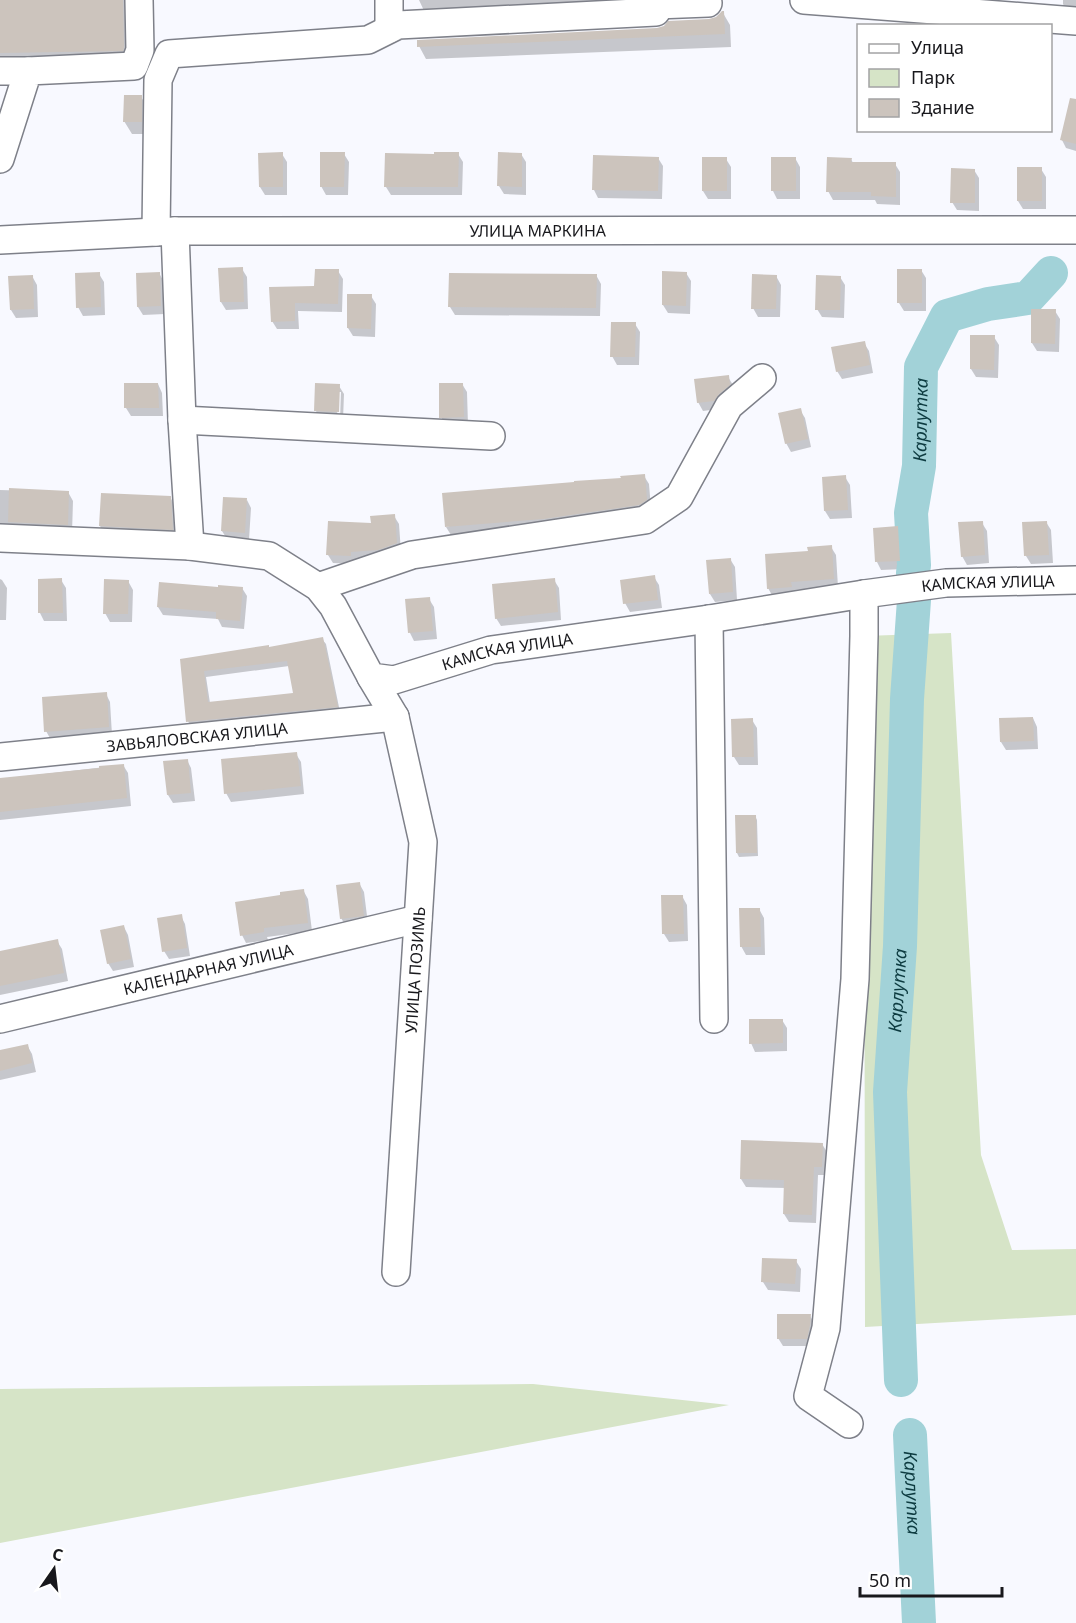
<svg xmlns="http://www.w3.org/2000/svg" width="1076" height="1623" viewBox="0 0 1076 1623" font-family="'Noto Sans',sans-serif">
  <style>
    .green { fill: #d6e4c7 }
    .shadow { fill: #0003; fill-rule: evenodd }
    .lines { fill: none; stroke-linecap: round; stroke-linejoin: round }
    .river { stroke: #a2d2d8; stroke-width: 34 }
    .building { fill: #ccc4bd; fill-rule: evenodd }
    .minor-casing { stroke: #7e8089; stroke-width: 30 }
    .minor { stroke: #fff; stroke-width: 27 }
    .labels { text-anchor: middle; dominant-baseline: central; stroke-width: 4.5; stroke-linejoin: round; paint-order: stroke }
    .street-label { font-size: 16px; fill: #18181c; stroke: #fff }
    .water-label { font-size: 18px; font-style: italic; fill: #0d3b40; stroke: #fff }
  </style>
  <rect width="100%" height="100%" fill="#f8f9ff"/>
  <path class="green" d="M951 633 981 1155 1012 1250 1076 1249V1315L865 1327 864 636Z
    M533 1384 729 1405 0 1543V1389Z"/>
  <path class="shadow" d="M0 0H137L131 61 0 66Z
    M419 0H654L426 15Z
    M1063 0H1076V17H1070L1063 4Z
    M723 13 730 25 731 47 426 59 419 46 657 29 709 20 717 18Z
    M141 97 149 109 148 134H132L124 121Z
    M1076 120V151L1066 148 1062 140Z
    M282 154 287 162V195H265L260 187Z
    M344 154 349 162 348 195H326L321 186Z
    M387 154H458L463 162 462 195H391L386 187Z
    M499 154H521L526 162V195L504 194 499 186Z
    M658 158 663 166 662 199 598 198 594 190Z
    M795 158 800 167V199H777L773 191Z
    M726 159 731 167V199H708L703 191Z
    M851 159 853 163 895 164 900 172V205L877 204 875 200H833L828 191Z
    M1041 169 1046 177V209H1023L1018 201Z
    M974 170 979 178V211L957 210 952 202Z
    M242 269 247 277 248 309 226 310 221 302Z
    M921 270 926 278V311H904L899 303Z
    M338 271 343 279 342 312 298 311 299 329H277L272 321 271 288 316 287Z
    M159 273 164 282 165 314 143 315 138 307Z
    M664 273H686L691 281 690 314 668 313 663 305Z
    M99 274 104 282 105 315 83 316 78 307Z
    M596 275 601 284 600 316 455 315 450 307Z
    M32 276 37 285 38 317 16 318 11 310Z
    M776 276 781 285 780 317H758L753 308Z
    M840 277 845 285 844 318 822 317 817 309Z
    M371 296 376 304 375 337 353 336 348 328Z
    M1055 311 1060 319 1059 352 1037 351 1032 343Z
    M635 324 640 332 639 365H617L612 356Z
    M994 337 999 345 998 378 976 377 971 369Z
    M864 343 869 351 873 373 842 379 837 371Z
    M728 377 733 385V394L718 409 703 411 698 402Z
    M158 384 162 393 163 416H131L126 408Z
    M462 384 467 392 468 425H446L441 417Z
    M339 386 344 394 343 420 320 419 316 411ZM338 392H341L340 420H337Z
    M800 410 805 418 811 447 791 452 786 443Z
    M644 476 649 484 651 508 549 527 451 535 446 527 622 479Z
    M845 477 850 485 852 518 830 519 825 511Z
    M0 490 68 492 73 501 72 533 0 531Z
    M170 497 175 506 177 537 105 534 100 526Z
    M247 500 251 508 249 540 227 539 222 531Z
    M394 516 399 524 401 552 383 558 355 560V564L333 563 328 555 372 524Z
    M1046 522 1051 530 1053 563 1031 564 1026 556 1024 524Z
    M982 523 987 531 989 563 967 565 962 556Z
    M897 528 902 536 904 569 881 570 877 562Z
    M831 547 836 555 838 587 795 590V595L773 597 768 588 809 553Z
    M730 559 735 567 737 600 715 602 710 594Z
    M654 577 659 585 662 608 630 612 625 603Z
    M0 579 2 580 7 588 6 620H0Z
    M61 580 66 588 67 621H44L40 613Z
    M554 580 559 588 561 620 501 626 496 618Z
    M128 581 133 590 132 622H110L105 613Z
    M242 588 247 596 244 629 222 627 218 619 163 615 158 607 220 589Z
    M429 599 434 607 437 639 414 641 410 633 407 601Z
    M322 639 326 644 340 712 191 727 188 721 182 660 269 648ZM289 666 295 695 210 703 206 677Z
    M106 694 110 702 112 735 51 740 46 731Z
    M1033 718 1037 727 1038 749 1006 750 1001 742Z
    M752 720 757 728 758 765H739L734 757Z
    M296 754 301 762 304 794 231 802 226 793Z
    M187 760 191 768 195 801 173 803 168 795 165 762Z
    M123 765 128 773 131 806 0 820V779Z
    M755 816 757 820 758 856 739 857 737 853 736 817Z
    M359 883 364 892 368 924 346 926 341 918Z
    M303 890 308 899 312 931 267 937 268 940 246 943 242 935 282 896Z
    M682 896 687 905 688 941 669 942 664 934Z
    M759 909 764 918 765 955H746L741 946Z
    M181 916 185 924 190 956 169 959 164 951Z
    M124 927 128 935 134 967 113 971 108 963Z
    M57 941 62 949 68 981 0 995V953Z
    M782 1020 787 1028V1051L755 1052 751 1043Z
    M27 1045 32 1054 36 1072 0 1080V1052Z
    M822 1144 827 1152 826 1175H818L816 1223 789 1222 784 1214 786 1188 746 1187 741 1179Z
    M796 1261 801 1269 800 1292 768 1290 763 1282Z
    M810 1316 815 1324 811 1346H783L778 1338Z"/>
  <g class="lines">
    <g class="river">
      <path id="s1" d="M913 573 914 565 911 513 919 466 921 367 947 316 988 304 1028 298 1051 273"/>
      <path id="s2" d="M901 1380 890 1092 900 946 907 699 914 600"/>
      <path id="s3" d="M910 1435 919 1623"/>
    </g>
  </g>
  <path class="building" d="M0 0H123L124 47 123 51 0 53Z
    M722 11H724L725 34 417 47V40L657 28 664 26 668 21 709 19 716 17Z
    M124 95H142V122H123Z
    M1070 98 1076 99V144L1060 140Z
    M283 152V187H259L258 153Z
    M320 152H345L344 187H320Z
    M434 152H459L458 187H384L385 153 434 154Z
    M498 152 522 153V187L497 186Z
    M593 155 659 157 658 191 592 190Z
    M702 157H727V191H702Z
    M771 157H796V191H771Z
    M827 157 852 158 851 162H896V197L871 196V192H826Z
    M1017 167H1042V201H1017Z
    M951 168 975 169V203H950Z
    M243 267 244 302H220L218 268Z
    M315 269H339L338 304 295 303V321L271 322 269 287 314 286Z
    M897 269H922V303H897Z
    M662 271 687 272 686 306 662 305Z
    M100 272 101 307 76 308 75 273Z
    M160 272 161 306 137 307 136 273Z
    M449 273 597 274 596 308 448 307Z
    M752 274 777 275 776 309H751Z
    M33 275 34 309 10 310 8 276Z
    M816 275 841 276 840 310H815Z
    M347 294H372L371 329 347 328Z
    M1031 309H1056L1055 344 1031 343Z
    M611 322H636L635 357H610Z
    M970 335H995L994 370 970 369Z
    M865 341 870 365 836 372 831 347Z
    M729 375 730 385 719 394 714 401 697 403 694 379Z
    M124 383H158L159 408H124Z
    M315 383 340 384 339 412 314 411Z
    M439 383H463L464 417 439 418Z
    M801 408 808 439 785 444 778 413Z
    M645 474 647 500 639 505 543 519 445 527 442 493 574 482V481L621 478 620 476Z
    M846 475 848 510 824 511 822 477Z
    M9 488 69 491 68 525 8 522Z
    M101 493 171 496 173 530 99 526Z
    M223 497 247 498 245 533 221 531Z
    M395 514 397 543 378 550 351 552V556L326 555 328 521 371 523 370 516Z
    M983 521 985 555 961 557 958 522Z
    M1047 521 1049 555 1024 556 1022 522Z
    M898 526 900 561 875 562 873 528Z
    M832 545 834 579 791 582 792 587 767 589 765 554 808 551 807 547Z
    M731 558 733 592 709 594 706 560Z
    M655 575 658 600 623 604 620 580Z
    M62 578 63 613H38V579Z
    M555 578 558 612 495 619 492 584Z
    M104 579 129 580 128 614H103Z
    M159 582 218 587V585L243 587 240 621 216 619V612L157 607Z
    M430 597 433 631 408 633 405 599Z
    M323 637 338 707 186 722 180 659 269 645V647ZM287 661 293 693 208 702 204 671Z
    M107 692 109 727 44 732 42 697Z
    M1033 717 1034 741 1000 742 999 718Z
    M753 718 754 757H732L731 719Z
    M297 752 301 786 224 794 221 759Z
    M188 759 191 793 167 795 163 761Z
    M124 764 127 798 0 812V778L99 768V766Z
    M735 815H756L757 853H736Z
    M360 882 364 916 340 919 336 885Z
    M304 889 308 923 264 928V932L240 936 235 902 280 895V892Z
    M661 895H683L684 934H662Z
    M739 908H760L761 947H740Z
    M182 914 187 948 162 952 157 918Z
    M124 925 131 959 107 964 100 930Z
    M58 939 64 973 0 986V951Z
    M749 1019H783V1043L749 1044Z
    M28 1044 32 1063 0 1071V1050Z
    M741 1140 823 1143 822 1167H814L812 1215 783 1214 784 1180 740 1179Z
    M762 1258 797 1259 795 1284 761 1282Z
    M777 1314H811L810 1325 807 1339H777Z"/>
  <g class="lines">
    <defs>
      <g id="minor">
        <path d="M389 0V29"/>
        <path d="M804 0 1076 21"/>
        <path d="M656 5 708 3"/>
        <path d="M0 71H28"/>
        <path d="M0 159 28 71 134 66 140 50 139 0"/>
        <path d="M175 231 182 420 190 546"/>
        <path d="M156 232 158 80 169 54 368 40 398 25 656 12V0"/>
        <path id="s4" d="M0 240 175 231 1076 230"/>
        <path d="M182 420 491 436"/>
        <path id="s5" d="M0 538 190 546 269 556 318 587 333 606 371 677 394 680 491 650 709 619 864 594 946 583 1076 580"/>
        <path d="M318 587 412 555 645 520 679 497 729 406 762 378"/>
        <path d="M709 619 714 1019"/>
        <path d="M371 677 395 717 423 842 396 1272"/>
        <path id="s6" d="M0 757 395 717"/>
        <path id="s7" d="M0 1019 418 919"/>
        <path d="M849 1424 808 1396 826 1328 855 979 864 636V594"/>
      </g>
    </defs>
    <use href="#minor" class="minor-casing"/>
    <use href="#minor" class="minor"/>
  </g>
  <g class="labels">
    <g class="street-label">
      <text stroke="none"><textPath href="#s4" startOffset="538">УЛИЦА МАРКИНА</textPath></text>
      <text stroke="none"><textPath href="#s5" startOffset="1059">КАМСКАЯ УЛИЦА</textPath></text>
      <text stroke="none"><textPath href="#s5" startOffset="573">КАМСКАЯ УЛИЦА</textPath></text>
      <text stroke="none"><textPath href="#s6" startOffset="198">ЗАВЬЯЛОВСКАЯ УЛИЦА</textPath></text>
      <text stroke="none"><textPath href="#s7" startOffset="214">КАЛЕНДАРНАЯ УЛИЦА</textPath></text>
      <text transform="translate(415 970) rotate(-86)">УЛИЦА ПОЗИМЬ</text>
    </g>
    <g class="water-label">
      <text stroke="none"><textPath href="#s1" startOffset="154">Карлутка</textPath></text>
      <text stroke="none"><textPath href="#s2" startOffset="390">Карлутка</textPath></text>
      <text stroke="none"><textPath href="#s3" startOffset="58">Карлутка</textPath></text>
    </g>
  </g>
  <rect x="857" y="24" width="195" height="108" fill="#ffffff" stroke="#a3a3a4" stroke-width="1.5"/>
  <rect x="869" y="44" width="30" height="9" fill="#ffffff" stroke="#a3a3a4" stroke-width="1.5"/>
  <text x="911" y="54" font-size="18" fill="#18181c">Улица</text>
  <rect x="869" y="69" width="30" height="18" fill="#d6e4c7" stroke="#a3a3a4" stroke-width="1.5"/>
  <text x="911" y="84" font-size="18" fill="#18181c">Парк</text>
  <rect x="869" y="99" width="30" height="18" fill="#ccc4bd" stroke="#a3a3a4" stroke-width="1.5"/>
  <text x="911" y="114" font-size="18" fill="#18181c">Здание</text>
  <g transform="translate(54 1569) rotate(14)" stroke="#ffffff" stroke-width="4.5" paint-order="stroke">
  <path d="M0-4.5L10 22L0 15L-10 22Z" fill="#18181c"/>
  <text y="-9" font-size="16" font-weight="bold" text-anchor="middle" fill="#18181c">С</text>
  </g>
  <path d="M860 1587v9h142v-9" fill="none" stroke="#18181c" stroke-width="3"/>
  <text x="869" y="1587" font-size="18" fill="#18181c" stroke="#ffffff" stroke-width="4.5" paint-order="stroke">50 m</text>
</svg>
